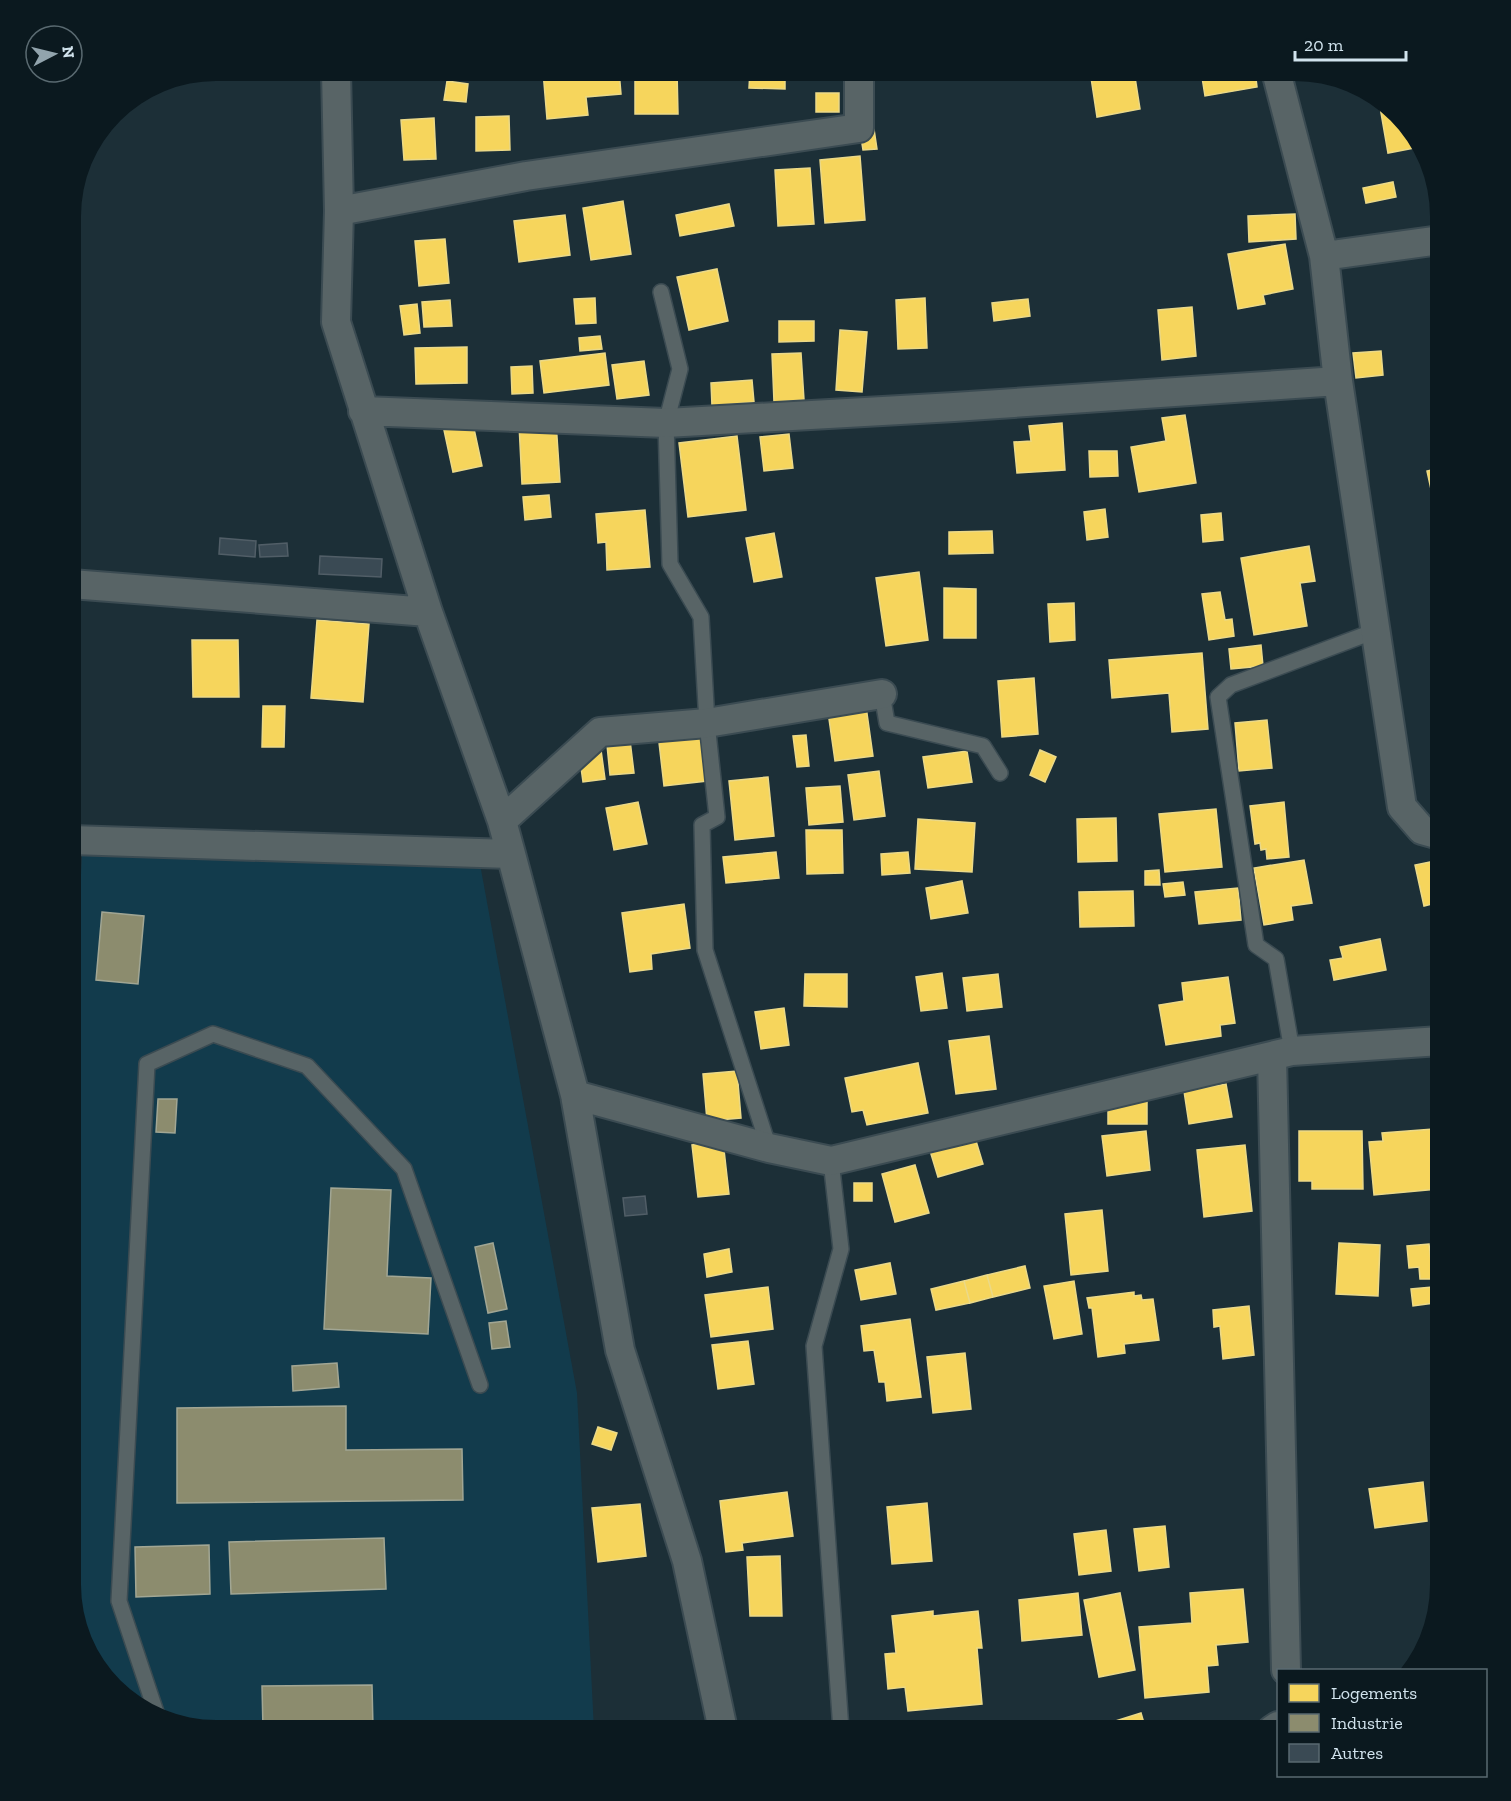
<svg xmlns="http://www.w3.org/2000/svg" width="1511" height="1801" viewBox="0 0 1511 1801" font-family="'Zilla Slab',serif">
  <style>
    .built { fill: #123b4c }
    .homes { fill: #f6d55c; stroke: #ebd988; stroke-width: 1.5 }
    .industry { fill: #8c8c6e; stroke: #a1a694; stroke-width: 1.5 }
    .building { fill: #3a4a54; stroke: #515e67; stroke-width: 1.5 }
    .lines { fill: none; stroke-linecap: round; stroke-linejoin: round }
    .lane-casing { stroke: #3b4b52; stroke-width: 18 }
    .street-casing { stroke: #3b4b52; stroke-width: 32 }
    .lane { stroke: #586466; stroke-width: 15 }
    .street { stroke: #586466; stroke-width: 28 }
  </style>
  <rect width="100%" height="100%" fill="#1c2f37"/>
  <path class="built" d="M82 854 480 864 577 1393 594 1730H216L144 1711 95 1666 74 1597 71 1380V1077Z"/>
  <path class="homes" d="M543 71H619L621 94 586 97 588 115 547 119Z
    M635 71H677L678 114H635Z
    M750 71H785V89L749 88Z
    M1090 71H1134L1140 109 1097 117Z
    M1201 71H1255L1257 87 1205 96Z
    M447 81 468 84 466 102 444 100Z
    M816 93H839V112H816Z
    M1385 106 1416 135 1420 147 1388 153 1380 107Z
    M509 116 510 150 476 151V117Z
    M434 118 436 159 404 160 401 120Z
    M874 129 877 149 863 150 860 131Z
    M860 156 865 220 825 223 820 160Z
    M810 168 814 224 778 226 775 170Z
    M1393 182 1396 197 1366 203 1363 188Z
    M623 201 631 254 591 260 583 208Z
    M729 204 734 226 680 236 676 215Z
    M1295 214 1296 239 1249 242 1248 216Z
    M565 215 570 255 519 262 514 221Z
    M445 239 449 283 419 286 415 241Z
    M1285 244 1293 289 1263 295 1265 304 1238 309 1228 254Z
    M717 269 728 321 689 330 677 277Z
    M595 298 596 323 576 324 574 299Z
    M925 298 927 348 898 349 896 300Z
    M1028 299 1030 316 994 321 992 303Z
    M450 300 452 326 424 327 422 302Z
    M417 304 420 333 404 335 400 306Z
    M1192 307 1196 356 1162 360 1158 310Z
    M779 321H814V341L779 342Z
    M840 330 867 332 862 392 836 390Z
    M600 336 602 349 580 351 579 338Z
    M467 347V383L416 384 415 348Z
    M1381 351 1383 375 1356 378 1353 353Z
    M605 353 609 385 544 393 540 361Z
    M801 353 804 400 774 402 772 354Z
    M644 361 649 395 617 399 612 365Z
    M532 366 533 393 512 394 511 367Z
    M752 380 754 402 712 406 711 383Z
    M1185 415 1196 483 1139 492 1131 447 1166 441 1162 418Z
    M556 422 560 482 522 484 519 424Z
    M1062 423 1065 470 1017 473 1014 442 1031 441 1029 426Z
    M473 424 482 466 453 472 444 430Z
    M789 434 793 468 764 471 760 437Z
    M737 436 746 510 688 517 679 443Z
    M1089 451H1117L1118 476 1090 477Z
    M1440 468V501L1434 503 1427 471Z
    M549 495 551 517 525 520 523 497Z
    M1105 509 1108 537 1087 540 1084 512Z
    M645 510 650 567 607 570 606 542 598 543 596 514Z
    M1221 513 1223 540 1203 542 1201 515Z
    M992 531 993 553 949 554V532Z
    M774 533 782 577 754 582 746 538Z
    M1309 546 1315 581 1300 583 1307 626 1254 635 1241 558Z
    M919 572 928 640 886 646 876 578Z
    M944 588 976 589V638H944Z
    M1220 592 1225 620 1232 619 1234 636 1209 640 1202 594Z
    M1074 603 1075 640 1050 642 1048 604Z
    M317 620 369 624 363 702 311 698Z
    M192 640H238L239 697H193Z
    M1261 645 1263 666 1231 669 1229 649Z
    M1202 653 1208 729 1172 732 1169 693 1112 698 1109 660Z
    M1034 678 1038 734 1002 737 998 681Z
    M864 692 873 756 835 761 826 698Z
    M263 706H285L284 747H262Z
    M1267 720 1272 768 1239 771 1235 723Z
    M700 721 707 781 664 786 657 725Z
    M629 732 634 773 610 775 606 735Z
    M806 735 809 766 797 767 793 736Z
    M601 750 605 779 583 782 579 753Z
    M1040 750 1056 757 1045 782 1030 775Z
    M967 751 972 782 928 788 923 757Z
    M879 771 885 816 854 820 848 775Z
    M768 777 774 836 735 840 729 781Z
    M840 786 843 822 809 825 806 788Z
    M638 802 647 844 614 850 606 808Z
    M1284 802 1289 857 1267 859 1266 849 1261 850 1260 843 1255 844 1250 806Z
    M1216 809 1222 867 1165 872 1159 814Z
    M1116 818 1117 861 1078 862 1077 819Z
    M918 819 975 823 972 872 915 869Z
    M806 830H842L843 873 807 874Z
    M776 852 779 878 726 883 723 857Z
    M908 852 910 873 882 875 881 854Z
    M1304 860 1312 903 1291 906 1293 920 1264 925 1254 868Z
    M1440 860V902L1424 906 1415 865Z
    M1159 870 1160 885H1145V871Z
    M962 881 968 913 931 919 926 888Z
    M1183 882 1185 895 1165 897 1163 884Z
    M1238 888 1241 920 1199 924 1195 892Z
    M1133 891 1134 926 1080 927 1079 892Z
    M684 904 690 948 651 954 652 969 630 972 622 913Z
    M1380 939 1386 970 1334 980 1330 960 1343 958 1340 947Z
    M942 973 947 1008 921 1011 916 977Z
    M805 974H847V1007L804 1006Z
    M998 974 1002 1007 967 1011 963 978Z
    M1228 977 1235 1023 1220 1025 1221 1036 1166 1045 1159 1005 1184 1001 1182 983Z
    M784 1008 789 1045 761 1049 755 1012Z
    M989 1036 996 1089 956 1094 949 1041Z
    M918 1063 928 1113 867 1125 863 1110 852 1112 845 1078Z
    M737 1071 741 1118 707 1121 703 1074Z
    M1226 1084 1232 1117 1189 1124 1184 1091Z
    M1108 1100H1147V1124H1108Z
    M1433 1129 1438 1189 1374 1195 1369 1142 1383 1141 1382 1133Z
    M973 1131 983 1164 938 1177 928 1144Z
    M1146 1131 1150 1170 1107 1176 1102 1136Z
    M1299 1131H1362L1363 1189H1312V1181H1299Z
    M723 1141 729 1194 698 1197 692 1145Z
    M1245 1145 1252 1211 1204 1217 1197 1150Z
    M915 1165 929 1213 895 1222 882 1174Z
    M854 1183H872V1201H854Z
    M1102 1210 1108 1271 1071 1275 1065 1214Z
    M1436 1232H1440V1261H1438Z
    M1339 1243 1380 1245 1378 1296 1336 1294Z
    M1429 1244 1433 1279H1420L1419 1267 1409 1268 1407 1246Z
    M729 1249 732 1272 707 1277 704 1254Z
    M890 1263 896 1294 861 1300 855 1270Z
    M1025 1266 1030 1288 993 1297 987 1275Z
    M987 1275 993 1297 970 1303 964 1281Z
    M964 1281 970 1303 936 1310 931 1289Z
    M1074 1281 1082 1334 1054 1339 1044 1286Z
    M768 1287 773 1329 711 1337 705 1295Z
    M1432 1287 1434 1303 1413 1306 1411 1289Z
    M1134 1292V1296L1141 1295 1142 1300 1153 1299 1159 1340 1124 1344 1125 1353 1098 1357 1092 1308H1089L1087 1298Z
    M1249 1306 1254 1355 1223 1359 1220 1326 1214 1327 1213 1310Z
    M910 1319 921 1397 887 1401 885 1382H879L874 1350 864 1351 861 1326Z
    M748 1341 754 1384 718 1389 712 1345Z
    M965 1353 971 1409 933 1413 927 1357Z
    M598 1427 617 1433 611 1450 592 1444Z
    M1423 1482 1427 1521 1375 1528 1369 1489Z
    M787 1492 793 1536 742 1543 743 1550 726 1552 720 1501Z
    M927 1503 932 1561 892 1564 887 1507Z
    M640 1504 646 1556 598 1562 592 1508Z
    M1165 1526 1169 1567 1139 1571 1134 1529Z
    M1106 1530 1111 1571 1079 1575 1074 1534Z
    M780 1556 782 1616H750L747 1557Z
    M1243 1589 1248 1642 1216 1645 1218 1665 1207 1666 1209 1692 1145 1698 1139 1627 1192 1623 1190 1593Z
    M1078 1593 1082 1635 1022 1641 1019 1600Z
    M1120 1593 1135 1670 1099 1677 1084 1600Z
    M933 1611V1616L978 1611 982 1648H977L982 1704 908 1711 905 1687 888 1689 885 1654 896 1653 892 1616Z
    M1141 1713 1146 1730H1109L1106 1724Z"/>
  <path class="industry" d="M102 912 144 916 138 984 96 980Z
    M158 1099H177L175 1133 156 1132Z
    M331 1188 391 1190 387 1276 431 1278 428 1334 324 1329Z
    M493 1243 507 1309 488 1313 475 1247Z
    M506 1321 510 1347 492 1349 489 1323Z
    M337 1363 339 1387 293 1391 292 1366Z
    M346 1406V1450L462 1449 463 1500 177 1503V1408Z
    M384 1538 386 1589 231 1594 229 1542Z
    M209 1545 210 1594 136 1597 135 1547Z
    M372 1685 373 1727H339V1730H263L262 1686Z"/>
  <path class="building" d="M220 538 256 541 255 557 219 554Z
    M287 543 288 556 260 557 259 545Z
    M320 556 382 559 381 577 319 574Z
    M645 1196 647 1214 625 1216 623 1198Z"/>
  <g class="lines">
    <defs>
      <path id="lane" d="M661 292 680 369 666 423 670 564 701 617 707 723 717 817 702 825 705 950 769 1148
        M882 694 887 723 983 746 1000 773
        M1292 1051 1276 959 1256 945 1218 697 1231 685 1375 631
        M831 1161 841 1249 814 1346 841 1730
        M157 1715 119 1601 147 1064 213 1034 307 1066 404 1169 480 1385"/>
      <path id="street" d="M336 71 339 211 336 322 428 612 502 821 511 854 575 1095 620 1350 687 1561 723 1730
        M1276 71 1324 256 1338 381 1402 807 1422 830 1440 835
        M339 211 526 176 859 128V71
        M1324 256 1440 240
        M363 411 666 423 954 407 1338 381
        M71 584 428 612
        M502 821 600 732 707 723 882 694
        M71 840 511 854
        M1272 1057 1286 1670
        M575 1095 769 1148 831 1161 1292 1051 1440 1041
        M1272 1730 1278 1726"/>
    </defs>
    <use href="#lane" class="lane-casing"/>
    <use href="#street" class="street-casing"/>
    <use href="#lane" class="lane"/>
    <use href="#street" class="street"/>
  </g>
  <path d="M0 0H1511V1801H0ZM216 81H1295A135 135 0 0 1 1430 216V1585A135 135 0 0 1 1295 1720H216A135 135 0 0 1 81 1585V216A135 135 0 0 1 216 81Z" fill="#0b191f" fill-rule="evenodd"/>
  <rect x="1277" y="1669" width="210" height="108" fill="#0b191f" stroke="#5a6a71" stroke-width="1.5"/>
  <rect x="1289" y="1684" width="30" height="18" fill="#f6d55c" stroke="#5a6a71" stroke-width="1.5"/>
  <text x="1331" y="1699" font-size="18" fill="#d1e3ed">Logements</text>
  <rect x="1289" y="1714" width="30" height="18" fill="#8c8c6e" stroke="#5a6a71" stroke-width="1.5"/>
  <text x="1331" y="1729" font-size="18" fill="#d1e3ed">Industrie</text>
  <rect x="1289" y="1744" width="30" height="18" fill="#3a4a54" stroke="#5a6a71" stroke-width="1.5"/>
  <text x="1331" y="1759" font-size="18" fill="#d1e3ed">Autres</text>
  <g transform="translate(54 54) rotate(83)"><circle r="28" fill="#0b191f" stroke="#5a6a71" stroke-width="1.5"/>
  <path d="M0-4.5L10 22L0 15L-10 22Z" fill="#92a4ad"/>
  <text y="-9" font-size="16" font-weight="bold" text-anchor="middle" fill="#d1e3ed">N</text>
  </g>
  <path d="M1295 51v9h111v-9" fill="none" stroke="#d1e3ed" stroke-width="3"/>
  <text x="1304" y="51" font-size="18" fill="#d1e3ed" stroke="#0b191f" stroke-width="4.5" paint-order="stroke">20 m</text>
</svg>
